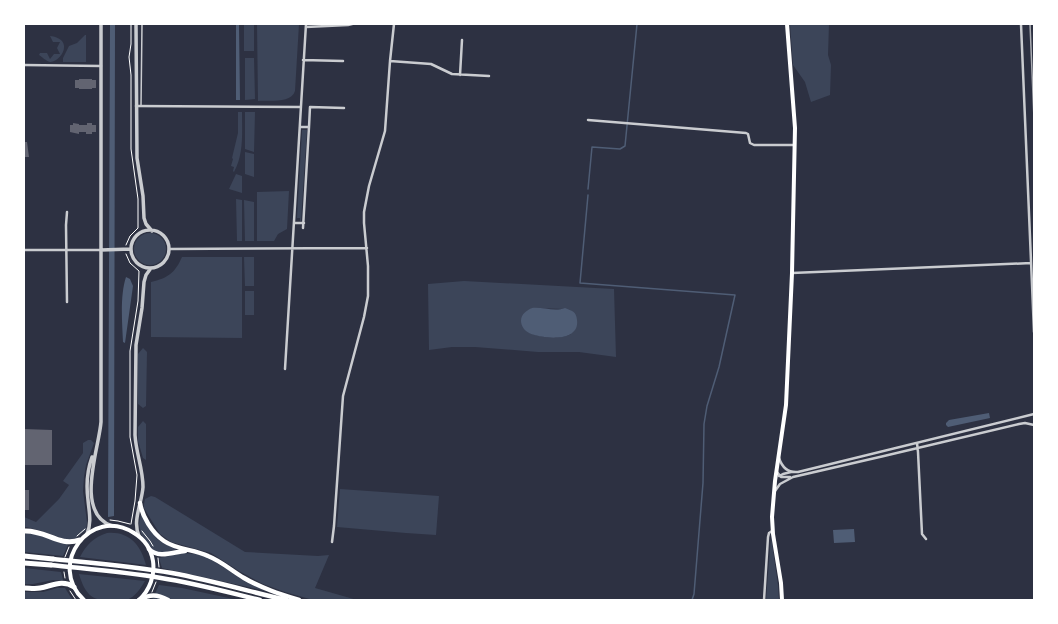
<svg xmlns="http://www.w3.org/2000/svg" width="1058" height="624" viewBox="0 0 1058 624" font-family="'PT Sans Narrow',sans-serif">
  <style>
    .green { fill: #3c4559; fill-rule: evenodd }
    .water { fill: #4f5d75 }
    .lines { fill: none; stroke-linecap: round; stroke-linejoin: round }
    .stream { stroke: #4f5d75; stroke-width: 1.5 }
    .building { fill: #626471 }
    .path { stroke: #fff; stroke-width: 1 }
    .service { stroke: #caccd0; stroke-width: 1.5 }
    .minor { stroke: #caccd0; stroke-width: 2.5 }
    .tertiary { stroke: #caccd0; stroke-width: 3.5 }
    .secondary { stroke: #fff; stroke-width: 4 }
    .trunk { stroke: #fff; stroke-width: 4.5 }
    .motorway { stroke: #fff; stroke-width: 5 }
    .rail { stroke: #abadb3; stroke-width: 1.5 }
  </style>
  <rect width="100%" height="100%" fill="#2d3142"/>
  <path class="green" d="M244 24H254V51H244Z
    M257 24H299L295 91C291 104 269 100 258 101Z
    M790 24H829L828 55 831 65 830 95 811 102 805 82 793 65Z
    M85 35H86V62H63V58L69 46 77 43Z
    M50 36C76 39 60 63 50 62 46 61 42 57 39 55L40 53H47L50 59 54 54H60L57 48 60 42H53Z
    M245 58H254L255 99 245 100Z
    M238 112H242C242 132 244 154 234 172L233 171 234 167 231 166 233 159 232 158 238 133Z
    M245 112H255L254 152 245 149Z
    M302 130H307L301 221H300V218H297Z
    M245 152 254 154V177L245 174Z
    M236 174 242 176V193L229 189Z
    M289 191 287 229 278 234 274 241H257V192Z
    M236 199 242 200V241H237Z
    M244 200 254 202V241H245Z
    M134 249a16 16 0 1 1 32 0a16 16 0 1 1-32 0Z
    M182 257H242V338L151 337V282C168 278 175 273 182 257Z
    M244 257H254V286H245Z
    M464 281 614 289 616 357 579 352H538L475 347H452L429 350 428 284ZM532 308 564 309 571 334C559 340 540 338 528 332L526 312Z
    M245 291H254V315H245Z
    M143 348 147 352 146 406 143 408 138 404V354Z
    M143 421 146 424V460L143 458 138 441V427Z
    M88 440H91L94 443 86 465 84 477 83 491 87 522 86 530 76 538 67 540 42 531 26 527 24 528V517L36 522 59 499 69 485 63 481 83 453V443Z
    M340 489 439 496 436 535 406 533 337 527Z
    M151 496 155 497 245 552 318 556 329 555 315 588 357 600H313L285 592 263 584 239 571 211 553 171 542 160 534 150 518 144 508V504L145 499Z
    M141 514 157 539 165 544 177 549 163 553H159L153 550 141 534 139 524Z
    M30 533C45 535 54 542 68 545L63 556 24 552V534Z
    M107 533C129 531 141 545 146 565L80 557C86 545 94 537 107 533Z
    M771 536 778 585 779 600H766Z
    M183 553 195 554 206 556 243 580 266 591 162 568 159 558Z
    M24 568 61 572 63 580H53L33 584H24Z
    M79 574 145 581C140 589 136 596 127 600 100 600 88 605 79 574Z
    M159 585 182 588 238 600H152Z
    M57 588H65L70 596 73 600H24V592H43Z"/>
  <path class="water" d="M110 24H115L114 516 108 517Z
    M236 24H239L240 100H236Z
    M126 277 130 279 133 286 125 343 123 342C122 322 120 295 126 277Z
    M532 308C543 307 555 312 565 308 572 311 576 311 577 320 580 343 542 339 529 333 525 331 521 326 521 321 521 314 527 310 532 308Z
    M989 413 990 418 948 427 946 425V423L949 420Z
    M854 529 855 542 834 543 833 530Z"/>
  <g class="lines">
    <path class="stream" d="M588 189 592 147 620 149 625 146 637 24
      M588 195 580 283 735 295 719 367 707 406 704 424 703 483 694 594 692 600"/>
  </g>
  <path class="building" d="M79 79H92V80H96V88H92V89H79V88H75V80H79Z
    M73 123 79 124V125H87V123H92V125H96V132H92V134H86V132H79V134L70 132V125H73Z
    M24 142H27L29 157H24Z
    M24 429 52 430V465H24Z
    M24 490H29V510H24Z"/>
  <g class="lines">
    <path class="path" d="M126 245 130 236 138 228V199L131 149V75L129 57 131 44V24
      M126 254 130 263 139 271 138 301 130 351V437L137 475 135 501 131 524
      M110 520 118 521 130 524
      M142 531 150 541 153 546
      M77 536 85 529
      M65 557 69 547
      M158 558 159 567
      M64 572 65 578
      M70 591 76 600
      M152 592 156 582"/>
    <path class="service" d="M141 106 142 24"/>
    <path class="minor" d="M1021 24 1034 332
      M306 27 348 25 352 24
      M303 60 343 61
      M390 61 431 64 452 74 489 76
      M24 65 101 66
      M460 75 462 40
      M136 106 301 107
      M588 120 746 133 748 134 750 143 754 145H794
      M300 127H309L310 107 344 108
      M294 223H304
      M303 228 309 127
      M169 249 367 248
      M24 250H101
      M792 273 1031 263
      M67 302 66 225 67 212
      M285 369 306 24
      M917 443 918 452 922 534 926 539
      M779 458C782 467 788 473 798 472L1034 414
      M777 472 781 477H790
      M779 476 783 474 791 472
      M775 491 780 484 793 477 884 456 1019 424 1025 423 1034 425
      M332 542 334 526 343 396 364 317 368 296V266L364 223V212L369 186 385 131 390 61 394 24
      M764 600 768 537 769 533 772 531"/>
    <path class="tertiary" d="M101 24V422C99 449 74 513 112 526
      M136 24 137 158 143 196 144 218 146 224 152 231
      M131 249a19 19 0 1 1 38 0a19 19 0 1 1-38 0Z
      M101 250 131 249
      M87 534C92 522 89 512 88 500 86 485 87 471 92 457
      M139 536C132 521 142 503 143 487 143 469 136 453 135 435L136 345 142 308 144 282 146 275 151 268"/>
    <path class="secondary" d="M84 600C46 565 91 505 134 533 144 539 151 549 153 561 155 575 150 590 139 600
      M782 600 781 583 773 534 772 517 775 481 786 405 792 273 795 128 787 24"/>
    <path class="trunk" d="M140 503C142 516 152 533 164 541 177 550 194 549 208 556 221 561 232 571 244 578 261 588 280 594 299 600
      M149 549C159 559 173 552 185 551
      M53 559C93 563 132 566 172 573 210 580 248 591 286 600
      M51 565C88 569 125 572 161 578 194 583 227 592 260 600
      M139 600C150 594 157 594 168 600"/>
    <path class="motorway" d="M24 531C47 530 58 547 80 540
      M24 556 53 559
      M24 563 51 565
      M24 588C29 588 35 589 40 588 52 586 62 579 74 587"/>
    <path class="rail" d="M1030 24 1034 119"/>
  </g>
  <rect width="1058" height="624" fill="none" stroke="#ffffff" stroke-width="50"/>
</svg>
